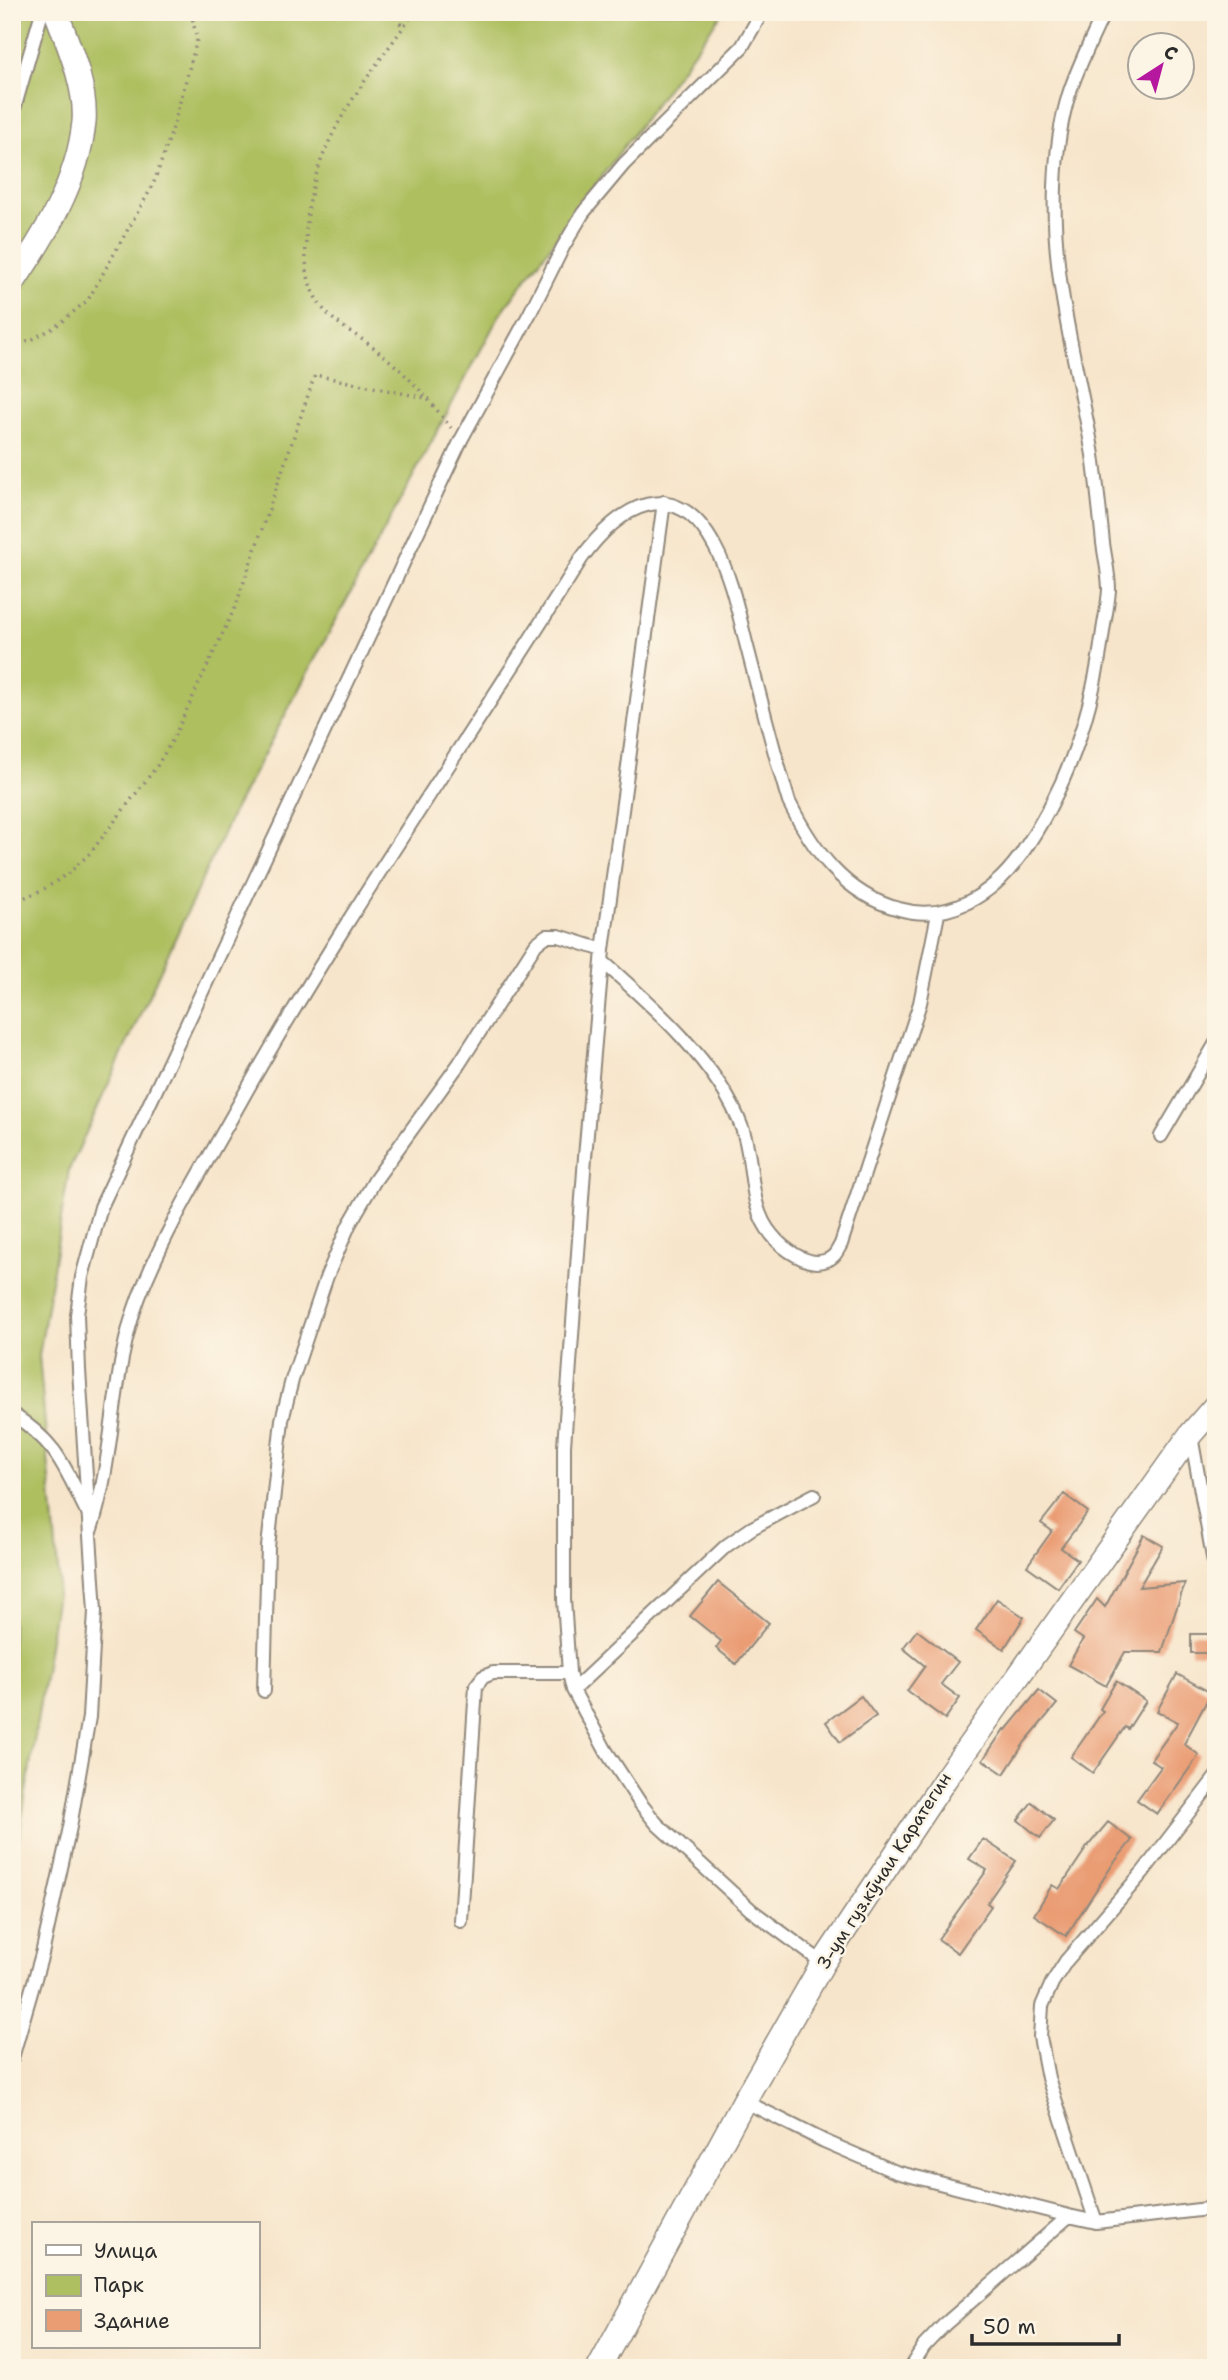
<svg xmlns="http://www.w3.org/2000/svg" width="1228" height="2380" viewBox="0 0 1228 2380" font-family="'Shantell Sans',sans-serif">
  <style>
    .green { fill: #aebf61; stroke: #6c7546; stroke-width: 2 }
    .building { fill: #ea9c73 }
    .lines { fill: none; stroke-linecap: round; stroke-linejoin: round }
    .service-casing { stroke: #91887b; stroke-width: 16 }
    .minor-casing { stroke: #91887b; stroke-width: 26 }
    .path { stroke: #91887b; stroke-width: 3.5; stroke-dasharray: 2 5; stroke-linecap: butt }
    .service { stroke: #fff; stroke-width: 12 }
    .minor { stroke: #fff; stroke-width: 23 }
    .labels { text-anchor: middle; dominant-baseline: central; stroke-width: 5; stroke-linejoin: round; paint-order: stroke }
    .street-label { font-size: 18px; fill: #2b2b2b; stroke: #fcf5e5 }
  </style>
  <rect width="100%" height="100%" fill="#fcf5e5"/>
  <filter id="ink" filterUnits="userSpaceOnUse"><feTurbulence type="fractalNoise" baseFrequency=".0143" numOctaves="2"/><feDisplacementMap in="SourceGraphic" scale="14" xChannelSelector="R" yChannelSelector="G"/><feConvolveMatrix kernelMatrix="1 2 1 2 8 2 1 2 1" color-interpolation-filters="sRGB"/></filter>
  <filter id="wash" filterUnits="userSpaceOnUse"><feTurbulence type="fractalNoise" baseFrequency=".00686" numOctaves="4" result="noise"/><feDisplacementMap in="SourceGraphic" scale="28" xChannelSelector="R" yChannelSelector="G"/><feGaussianBlur stdDeviation="1.57" result="paint"/><feColorMatrix in="noise" values="0 0 0 0 0 0 0 0 0 0 0 0 0 0 0 0 0 1.4 0 .05"/><feComposite in="paint" operator="in"/></filter>
  <g filter="url(#wash)">
    <rect width="100%" height="100%" fill="#f7e5cb"/>
    <path class="green" d="M12 12H723L499 316 233 812 69 1170 39 1356 59 1581 19 1838 12 1858Z"/>
    <g id="blocks">
      <path class="building" d="M1064 1494 1088 1512 1061 1548 1078 1560 1058 1588 1027 1566 1052 1531 1041 1523Z
        M1144 1535 1163 1546 1139 1587 1185 1583 1162 1652H1125L1106 1686 1068 1665 1083 1639 1074 1633 1097 1599 1105 1607Z
        M718 1582 769 1623 736 1664 716 1648 721 1641 690 1616Z
        M997 1599 1024 1617 1004 1649 976 1630Z
        M917 1630 958 1662 941 1684 960 1698 945 1719 907 1691 925 1666 903 1648Z
        M1191 1634H1214V1653H1191Z
        M1177 1674 1211 1693 1184 1744 1199 1755 1157 1814 1137 1800 1161 1767 1151 1760 1178 1722 1157 1711Z
        M1116 1681 1146 1701 1128 1729 1125 1727 1093 1773 1071 1757 1103 1711 1100 1709Z
        M1039 1690 1057 1704 1025 1742 1004 1774 983 1760 1004 1729 1006 1730Z
        M861 1696 876 1716 840 1742 826 1722Z
        M1032 1802 1054 1820 1040 1838 1018 1820Z
        M1108 1822 1132 1840 1113 1864 1066 1936 1034 1915 1052 1885 1059 1889 1087 1847Z
        M983 1839 1016 1861 987 1903 991 1906 958 1953 938 1939 987 1870 969 1859Z"/>
    </g>
  </g>
  <g filter="url(#ink)">
    <use href="#blocks" fill-opacity="0" stroke="#91887b" stroke-width="2"/>
    <g class="lines">
      <defs>
        <path id="service" d="M12 116 42 12
          M664 502 603 950 585 1157 564 1446V1600L569 1673 573 1690 606 1751 640 1803 657 1824 751 1910 823 1963
          M602 961C652 1005 719 1064 742 1128 755 1162 747 1206 772 1235 783 1249 809 1268 827 1260 835 1257 837 1251 841 1244L920 1003 938 914
          M1161 1136 1216 1043
          M12 1414C57 1443 63 1464 86 1510
          M1191 1436 1216 1574
          M91 1529C116 1454 110 1372 139 1297 166 1228 207 1162 243 1097 347 912 469 739 581 559 619 505 676 472 715 547 731 576 738 611 746 643 760 696 773 750 789 802 813 850 845 895 899 909 948 923 992 895 1020 856 1067 789 1093 711 1103 631 1105 618 1108 604 1109 590 1109 575 1105 558 1103 543 1100 514 1097 484 1093 455 1078 366 1051 279 1055 187 1056 156 1060 123 1069 94 1078 66 1092 39 1104 12
          M573 1690 726 1546 752 1528 814 1495
          M264 1691 268 1547 282 1420 292 1380 327 1276 349 1225 375 1180 459 1064 536 944 546 936H559L603 950
          M461 1921 476 1686 483 1677 493 1673H569
          M12 2058 42 1954 70 1827 89 1717 95 1611 79 1370 77 1315 82 1277 101 1207 461 440 530 313 563 247 583 213 624 164 742 47 762 12
          M744 2101 824 2141 896 2172 1069 2216 1096 2222 1216 2208
          M1096 2222 1048 2078 1040 2037 1042 2006 1052 1983 1066 1961 1143 1872 1216 1777
          M910 2368 924 2346 944 2325 1069 2216"/>
        <path id="minor" d="M12 284C45 235 78 182 84 122 87 87 68 44 56 12
          M599 2368 744 2101 823 1963 946 1778 1190 1435 1216 1405"/>
      </defs>
      <use href="#service" class="service-casing"/>
      <use href="#minor" class="minor-casing"/>
      <path class="path" d="M391 12 403 27
        M414 12C362 87 309 143 306 238 305 258 306 283 317 300 330 323 359 335 378 351 406 373 430 400 451 428
        M12 340 29 341 55 327 88 300 153 185 172 131 197 40 191 12
        M12 903 44 889 69 873 91 852 157 766 173 739 236 605 315 375 430 399"/>
      <use href="#service" class="service"/>
      <use href="#minor" class="minor"/>
    </g>
  </g>
  <g class="labels">
    <g class="street-label">
      <text transform="translate(884 1871) rotate(-57)">3-ум гуз.кӯчаи Каратегин</text>
    </g>
  </g>
  <rect width="1228" height="2380" fill="none" stroke="#fcf5e5" stroke-width="42"/>
  <rect x="32" y="2222" width="228" height="126" fill="#fcf5e5" stroke="#a8a49b" stroke-width="2"/>
  <rect x="46" y="2245" width="35" height="10" fill="#ffffff" stroke="#a8a49b" stroke-width="2"/>
  <text x="94" y="2258" font-size="21" fill="#2b2b2b">Улица</text>
  <rect x="46" y="2275" width="35" height="21" fill="#aebf61" stroke="#a8a49b" stroke-width="2"/>
  <text x="94" y="2292" font-size="21" fill="#2b2b2b">Парк</text>
  <rect x="46" y="2310" width="35" height="21" fill="#ea9c73" stroke="#a8a49b" stroke-width="2"/>
  <text x="94" y="2328" font-size="21" fill="#2b2b2b">Здание</text>
  <g transform="translate(1161 66) rotate(36)"><circle r="33" fill="#fcf5e5" stroke="#a8a49b" stroke-width="2"/>
  <path d="M0-5L12 26L0 18L-12 26Z" fill="#b5179e"/>
  <text y="-10" font-size="19" font-weight="bold" text-anchor="middle" fill="#2b2b2b">С</text>
  </g>
  <path d="M972 2334v10h147v-10" fill="none" stroke="#2b2b2b" stroke-width="3.5"/>
  <text x="983" y="2334" font-size="21" fill="#2b2b2b" stroke="#fcf5e5" stroke-width="5" paint-order="stroke">50 m</text>
</svg>
